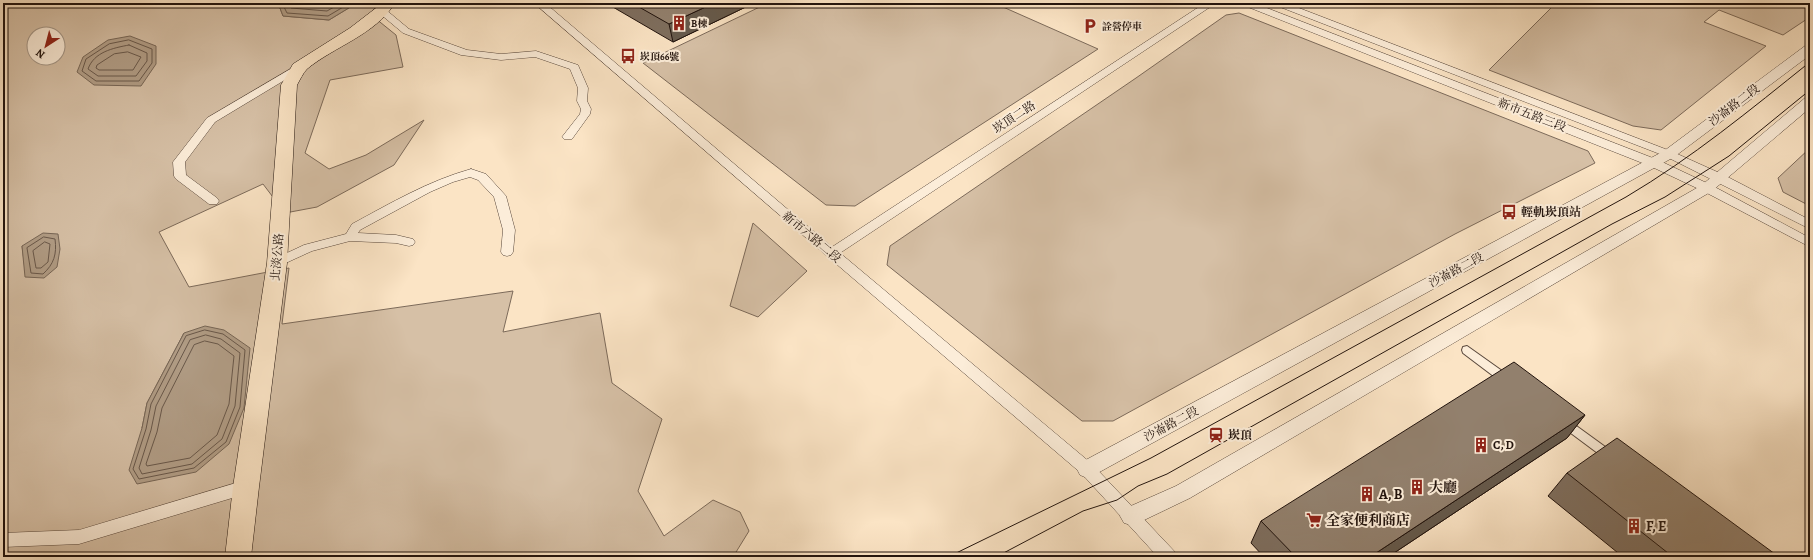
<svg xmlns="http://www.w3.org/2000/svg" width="1813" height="560" viewBox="0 0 1813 560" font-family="Alegreya,'Noto Serif TC',serif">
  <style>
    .green { fill: #d6c0a6; stroke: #7c6a5a; fill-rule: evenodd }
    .water { fill: #b19d86; stroke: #776656 }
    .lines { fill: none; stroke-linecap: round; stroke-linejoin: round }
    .shore { stroke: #69584a; stroke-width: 1 }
    .pedestrian-casing { stroke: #58473b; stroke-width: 2 }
    .minor-casing { stroke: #58473b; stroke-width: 1 }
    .tertiary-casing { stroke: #58473b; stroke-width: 1 }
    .primary-casing { stroke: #21130d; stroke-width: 1 }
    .pedestrian { fill: #fcedd9; fill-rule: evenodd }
    .minor { fill: #fcedd9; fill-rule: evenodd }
    .tertiary { fill: #fcedd9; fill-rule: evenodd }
    .primary { fill: #fbe4c5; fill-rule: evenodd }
    .tram { stroke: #21130d; stroke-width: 1 }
    .wall { fill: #7e6e5e; stroke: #21130d }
    .shaded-wall { fill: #665a4c; stroke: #21130d }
    .building { fill: #92806d; stroke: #21130d }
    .labels { text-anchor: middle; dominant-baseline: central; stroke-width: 4; stroke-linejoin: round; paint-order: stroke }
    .far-poi-label { font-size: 10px; font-weight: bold; fill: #21130d; stroke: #fcedd9; text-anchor: start }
    .street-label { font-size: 12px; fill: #21130d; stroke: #fcedd9 }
    .poi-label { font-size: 12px; font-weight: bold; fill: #21130d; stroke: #fcedd9; text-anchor: start }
    .near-poi-label { font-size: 14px; font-weight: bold; fill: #21130d; stroke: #fcedd9; text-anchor: start }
  </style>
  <rect width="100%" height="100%" fill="#fbe4c5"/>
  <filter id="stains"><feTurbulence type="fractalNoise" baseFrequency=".005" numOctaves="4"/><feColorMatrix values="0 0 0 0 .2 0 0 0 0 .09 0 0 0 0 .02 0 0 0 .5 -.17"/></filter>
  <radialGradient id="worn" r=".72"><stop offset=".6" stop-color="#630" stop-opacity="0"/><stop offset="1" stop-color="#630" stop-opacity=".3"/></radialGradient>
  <path class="green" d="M3 3H278L283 16 329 20 357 3H379L370 14 396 35 403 67 330 80 305 153 329 169 366 155 424 120 394 165 317 207 285 213 263 184 159 232 189 287 289 268 282 324 513 291 503 332 600 313 612 383 662 419 638 491 664 536 713 500 740 512 749 531 733 557H3ZM34 34H58V58H34ZM22 246 60 249 26 277ZM184 333 142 428 147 403Z
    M768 3H994L1098 49 855 206 826 205 643 63Z
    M1556 3H1810V17L1783 35 1719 10 1704 22 1766 46 1661 130 1633 126 1489 70Z
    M1239 13 1588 151 1595 163 1455 234 1113 421H1082L887 265 890 246 1136 78 1226 15Z
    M1810 148V206L1783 192 1778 178Z
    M753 223 807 271 758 317 730 306Z"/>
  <path class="water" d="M278 3H357L329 20 283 16Z
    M130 36 156 46V64L141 86 94 85 77 72 83 57 108 40Z
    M43 233 58 234 60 249 57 267 44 278 25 277 22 246Z
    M205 326 224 330 250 348 244 408 229 444 196 472 137 484 129 470 142 428 147 403 184 333Z"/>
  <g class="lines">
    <path class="shore" d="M282 3 287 13 328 16 350 3
      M288 3 291 8 327 11 341 3
      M129 40 152 49V63L139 81H96L82 71 86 59 109 44Z
      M129 45 147 53V61L136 76H98L88 69C94 52 113 48 129 45Z
      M128 52 141 57 133 70H99L96 68 97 65 114 54Z
      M44 237 55 239C57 254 54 264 43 274L31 273 27 248Z
      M45 242 50 244 48 262 41 268H36L33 251Z
      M205 330 223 334 245 350 240 407 226 442 194 468 139 479 133 469 146 429 151 404 186 336Z
      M206 335 221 339 240 353 235 406 222 439 192 464 142 474 139 468 151 430 156 406 190 340Z
      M205 341 218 344 234 356 229 404 217 435 190 458 147 466 146 464 157 432 162 408 194 345Z"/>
    <defs>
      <path id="pedestrian" d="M1467 346 1512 378 1514 381 1512 384 1508 385 1504 384 1463 353 1462 350 1463 347Z
        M1564 417 1615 454 1617 457 1615 460 1611 462 1607 460 1560 425 1558 422 1560 419Z"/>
      <path id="minor" d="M534 3H545L832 247 1205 3H1216L840 253 1092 464 1175 552 1177 557H1158L1082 474 827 256Z
        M1241 3H1254L1658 160 1711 185 1810 238V247L1703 191 1650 166 1243 5Z
        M1273 3H1286L1673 152 1724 175 1810 220V229L1665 156 1275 5Z
        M382 8 385 9 409 29 467 50 501 54 536 51 578 65 588 88 587 101 591 109 590 114 572 139H564L562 137 580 114 581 109 577 101 578 88 570 69 535 57 501 60 461 55 403 33 379 13 377 11 379 9Z
        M299 64 304 67 303 69 215 122 185 162 186 175 217 198 219 201 217 204H209L176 179 174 176 173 162 207 118Z
        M471 169 486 174 506 196 515 230 513 252 511 255 507 256 503 255 501 252 503 230 494 197 478 180 470 177 453 182 430 192 360 230 358 233 396 235 413 239 415 242 413 245 409 246 396 243 350 241 312 251 277 267 272 266 271 263 272 260 304 245 346 234 352 224C391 203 428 181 471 169Z
        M246 480 252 482 254 487 252 492 79 544 3 547V533L79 530Z"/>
      <path id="tertiary" d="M1810 45V55L1674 157 1094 475 1087 478 1080 475 1077 469 1080 463 1664 151 1805 46Z
        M1810 97V108L1712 191 1190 498 1138 523 1131 525 1124 523 1120 516 1124 509 1176 486 1702 185 1805 98Z"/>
      <path id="primary" d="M379 3H395C375 35 335 46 307 69 303 73 300 80 297 85L287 263 259 487 251 557H225L233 487 267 263 281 85 293 64 350 28 376 8Z"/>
    </defs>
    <use href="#pedestrian" class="pedestrian-casing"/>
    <use href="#minor" class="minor-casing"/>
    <use href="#tertiary" class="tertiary-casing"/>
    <use href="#primary" class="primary-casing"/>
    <use href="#pedestrian" class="pedestrian"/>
    <use href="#minor" class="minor"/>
    <use href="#tertiary" class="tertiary"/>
    <use href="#primary" class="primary"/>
    <path class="tram" d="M948 557 1151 458 1626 197C1692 158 1750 110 1810 62
      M996 557 1083 511 1117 500 1138 486 1167 474 1612 224 1665 197 1729 156 1810 90"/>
  </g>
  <path class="wall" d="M606 3H754L673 42Z
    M1585 415 1567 438 1388 557H1264L1251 543 1261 521Z
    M1567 473 1771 557H1623L1548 496Z"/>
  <path class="shaded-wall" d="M714 3H754L673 42 669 24Z
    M1585 415 1567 438 1388 557H1370Z"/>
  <path class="building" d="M632 3H714L669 24Z
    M1514 362 1585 415 1370 557H1296L1261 521Z
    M1617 438 1775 554 1771 557H1673L1567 473Z"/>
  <defs>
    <symbol id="building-bare" viewBox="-9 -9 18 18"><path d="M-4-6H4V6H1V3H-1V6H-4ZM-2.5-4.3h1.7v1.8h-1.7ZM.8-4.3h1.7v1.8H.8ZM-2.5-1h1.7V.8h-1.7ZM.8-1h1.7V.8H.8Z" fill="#8f2418" stroke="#fcedd9" stroke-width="2.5" paint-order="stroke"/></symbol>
    <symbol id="parking-bare" viewBox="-9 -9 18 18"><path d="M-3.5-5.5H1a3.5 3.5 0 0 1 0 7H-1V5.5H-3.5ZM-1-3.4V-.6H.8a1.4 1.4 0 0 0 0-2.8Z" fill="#8f2418" stroke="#fcedd9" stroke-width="2.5" paint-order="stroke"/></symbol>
    <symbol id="bus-bare" viewBox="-9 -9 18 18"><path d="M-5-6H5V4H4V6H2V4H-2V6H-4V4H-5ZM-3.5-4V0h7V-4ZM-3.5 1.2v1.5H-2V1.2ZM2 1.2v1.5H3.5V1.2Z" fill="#8f2418" stroke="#fcedd9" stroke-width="2.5" paint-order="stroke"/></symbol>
    <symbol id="station-bare" viewBox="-9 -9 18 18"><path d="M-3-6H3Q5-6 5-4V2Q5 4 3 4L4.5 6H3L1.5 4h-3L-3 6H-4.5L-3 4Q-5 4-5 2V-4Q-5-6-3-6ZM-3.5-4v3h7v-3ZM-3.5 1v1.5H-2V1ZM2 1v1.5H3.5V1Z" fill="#8f2418" stroke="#fcedd9" stroke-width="2.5" paint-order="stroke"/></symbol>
    <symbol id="supermarket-bare" viewBox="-9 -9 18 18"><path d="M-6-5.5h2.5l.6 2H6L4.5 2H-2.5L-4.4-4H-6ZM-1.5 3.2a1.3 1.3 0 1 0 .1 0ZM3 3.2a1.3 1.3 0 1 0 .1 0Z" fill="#8f2418" stroke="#fcedd9" stroke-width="2.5" paint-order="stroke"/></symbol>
  </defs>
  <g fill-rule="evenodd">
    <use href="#building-bare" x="668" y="12" width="22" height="22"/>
    <use href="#parking-bare" x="1079" y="15" width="22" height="22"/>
    <use href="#bus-bare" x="617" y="45" width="22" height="22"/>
    <use href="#bus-bare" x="1498" y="201" width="22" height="22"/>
    <use href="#station-bare" x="1205" y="424" width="22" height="22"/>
    <use href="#building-bare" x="1470" y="434" width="22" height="22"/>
    <use href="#building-bare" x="1406" y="476" width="22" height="22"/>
    <use href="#building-bare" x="1356" y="483" width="22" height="22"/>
    <use href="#supermarket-bare" x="1303" y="509" width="22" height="22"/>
    <use href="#building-bare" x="1623" y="515" width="22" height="22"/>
  </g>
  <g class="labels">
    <g class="far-poi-label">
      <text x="691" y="23">B棟</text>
      <text x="1102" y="26">詮營停車</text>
      <text x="640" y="56">崁頂66號</text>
    </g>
    <g class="street-label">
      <text transform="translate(1734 105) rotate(-37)">沙崙路二段</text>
      <text transform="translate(1532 115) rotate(21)">新市五路三段</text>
      <text transform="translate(1014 117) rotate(-33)">崁頂二路</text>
      <text transform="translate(812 237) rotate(40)">新市六路二段</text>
      <text transform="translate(277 257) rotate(-85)">北淡公路</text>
      <text transform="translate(1456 270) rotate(-28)">沙崙路二段</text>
      <text transform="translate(1171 424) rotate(-28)">沙崙路二段</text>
    </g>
    <g class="poi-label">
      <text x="1521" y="212">輕軌崁頂站</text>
      <text x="1228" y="435">崁頂</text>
      <text x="1493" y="445">C, D</text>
    </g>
    <g class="near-poi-label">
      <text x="1429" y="487">大廳</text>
      <text x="1379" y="494">A, B</text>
      <text x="1326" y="520">全家便利商店</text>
      <text x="1646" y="526">F, E</text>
    </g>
  </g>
  <rect width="1813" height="560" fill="none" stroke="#fbe4c5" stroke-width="16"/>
  <rect x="4" y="4" width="1805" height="552" fill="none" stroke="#21130d" stroke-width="2"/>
  <rect x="8" y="8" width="1797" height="544" fill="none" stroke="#21130d"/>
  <g transform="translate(46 46) rotate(216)"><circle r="19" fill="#fcedd9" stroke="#a49687"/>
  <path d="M0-3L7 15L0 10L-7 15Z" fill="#8f2418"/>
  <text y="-6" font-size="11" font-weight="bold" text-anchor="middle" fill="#21130d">N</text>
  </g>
  <rect width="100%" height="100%" filter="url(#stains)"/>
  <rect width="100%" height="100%" fill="url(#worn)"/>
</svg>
